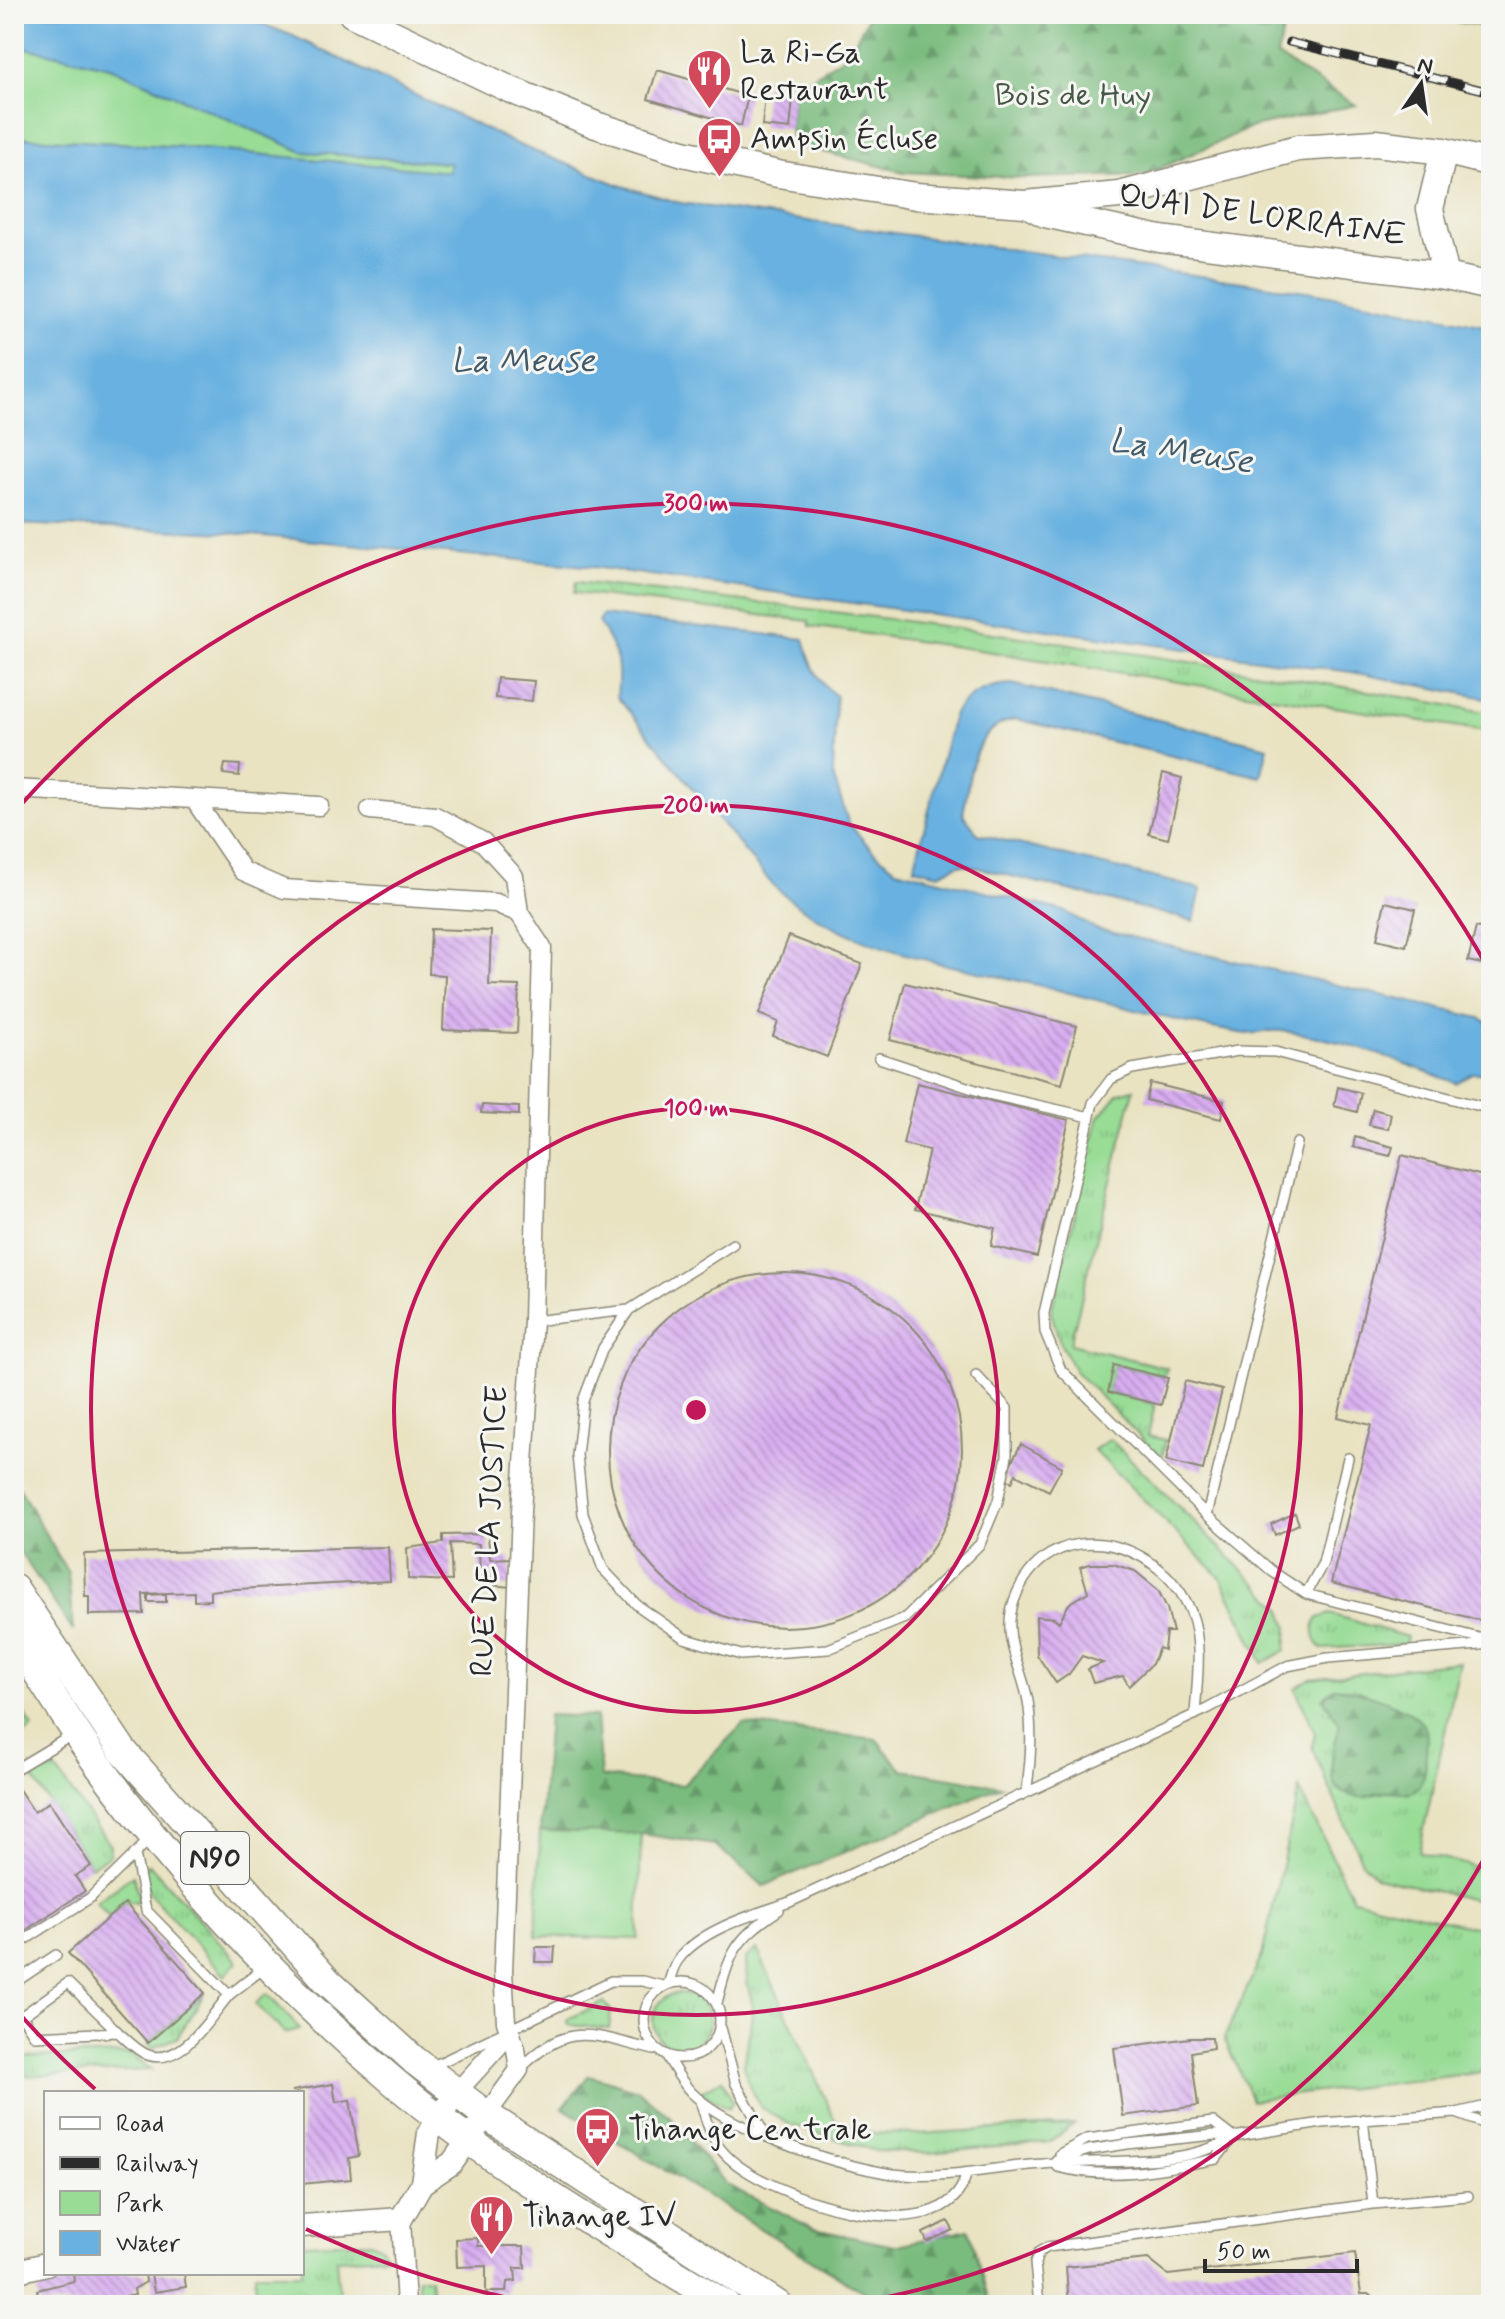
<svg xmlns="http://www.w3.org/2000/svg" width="1505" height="2319" viewBox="0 0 1505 2319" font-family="Mynerve,sans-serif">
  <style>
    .grass { fill: url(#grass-tufts); stroke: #628460; stroke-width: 2 }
    .forest { fill: url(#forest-firs); stroke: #527454; stroke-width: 2 }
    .park { fill: #98dc95; stroke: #628460; stroke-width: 2 }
    .water { fill: #68b1e0; stroke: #4a6e86; stroke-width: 2 }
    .building { fill: url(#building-back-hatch) }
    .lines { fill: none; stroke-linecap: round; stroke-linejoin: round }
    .service-casing { stroke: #8a8776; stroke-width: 12 }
    .minor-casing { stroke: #8a8776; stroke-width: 21 }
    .tertiary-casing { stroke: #8a8776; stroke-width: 25 }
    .secondary-casing { stroke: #8a8776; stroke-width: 29 }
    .primary-casing { stroke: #8a8776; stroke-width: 31 }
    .service { stroke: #fff; stroke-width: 9 }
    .minor { stroke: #fff; stroke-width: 18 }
    .tertiary { stroke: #fff; stroke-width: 22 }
    .secondary { stroke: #fff; stroke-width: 26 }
    .primary { stroke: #fff; stroke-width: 28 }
    .rail-casing { stroke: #2b2b2b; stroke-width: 9 }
    .rail { stroke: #f6f6f2; stroke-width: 6; stroke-dasharray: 18; stroke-linecap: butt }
    .ring { fill: none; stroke: #c2185b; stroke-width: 4 }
    .labels { text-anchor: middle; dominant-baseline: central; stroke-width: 6; stroke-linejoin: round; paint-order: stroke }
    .shield { fill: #f6f6f2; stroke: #686867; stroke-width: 2 }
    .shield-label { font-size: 30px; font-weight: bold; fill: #2b2b2b }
    .poi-label { font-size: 32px; fill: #2b2b2b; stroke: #f6f6f2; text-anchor: start }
    .park-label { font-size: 32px; fill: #465746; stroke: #f6f6f2 }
    .street-label { font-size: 32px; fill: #2b2b2b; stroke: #f6f6f2 }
    .water-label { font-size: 34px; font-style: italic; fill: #405a6a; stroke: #f6f6f2 }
    .centre { fill: #c2185b; stroke: #f6f6f2; stroke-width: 4 }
    .ring-label { font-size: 24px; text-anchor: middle; font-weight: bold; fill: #c2185b; stroke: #f6f6f2; stroke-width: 6; stroke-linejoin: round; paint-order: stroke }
  </style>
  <defs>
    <pattern id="grass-tufts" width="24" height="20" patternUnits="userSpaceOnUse" patternTransform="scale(2)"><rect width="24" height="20" fill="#98dc95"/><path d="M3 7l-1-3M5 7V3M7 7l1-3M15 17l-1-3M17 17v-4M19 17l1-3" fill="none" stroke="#83bd81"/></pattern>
    <pattern id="forest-firs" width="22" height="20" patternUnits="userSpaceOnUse" patternTransform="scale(2)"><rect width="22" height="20" fill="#7abc7e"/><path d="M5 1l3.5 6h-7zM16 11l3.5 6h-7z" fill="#649967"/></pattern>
    <pattern id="building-back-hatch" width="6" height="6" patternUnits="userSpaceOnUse" patternTransform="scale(2)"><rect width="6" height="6" fill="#d8adf0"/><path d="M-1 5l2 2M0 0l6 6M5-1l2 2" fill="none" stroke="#af8dc3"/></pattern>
  </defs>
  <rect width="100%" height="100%" fill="#f6f6f2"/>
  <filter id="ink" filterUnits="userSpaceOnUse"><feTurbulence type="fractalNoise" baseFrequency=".0125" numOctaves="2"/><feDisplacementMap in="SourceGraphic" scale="16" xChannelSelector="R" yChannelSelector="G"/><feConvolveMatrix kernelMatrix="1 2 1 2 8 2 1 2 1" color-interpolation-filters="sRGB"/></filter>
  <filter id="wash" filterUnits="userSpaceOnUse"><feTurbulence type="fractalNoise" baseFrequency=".006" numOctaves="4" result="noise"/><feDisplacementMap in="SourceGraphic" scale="32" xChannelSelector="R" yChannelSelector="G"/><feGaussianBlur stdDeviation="1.8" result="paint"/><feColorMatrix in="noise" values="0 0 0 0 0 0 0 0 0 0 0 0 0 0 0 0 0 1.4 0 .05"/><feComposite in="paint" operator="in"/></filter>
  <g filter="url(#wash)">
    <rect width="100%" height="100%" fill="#e9e3c2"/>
    <path class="grass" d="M576 582C882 615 1188 657 1491 713V732L979 650 810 626 809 621 574 593Z
      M1134 1089 1070 1344 1167 1368 1164 1377 1115 1365 1108 1392 1155 1404 1148 1436 1166 1440 1162 1459 1075 1371 1061 1345 1051 1313 1098 1118 1119 1093Z
      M1110 1439 1281 1608 1288 1626 1286 1650 1263 1663 1220 1577 1094 1450Z
      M1330 1614 1407 1637 1405 1644 1322 1649C1313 1640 1311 1628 1318 1618Z
      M1460 1662 1419 1852 1491 1871V1904L1376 1877 1362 1862 1312 1748 1315 1733 1295 1688 1310 1679Z
      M18 1703 33 1728 14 1741V1705Z
      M41 1766 55 1769 110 1845V1855L91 1866 30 1774Z
      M1299 1789 1353 1899 1491 1931V2071L1252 2100 1224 2038 1262 1956Z
      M149 1864 238 1962 225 1975 149 1893 144 1868Z
      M133 1875 140 1901 125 1903 109 1917 96 1902Z
      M757 1949 835 2120 874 2133 917 2134 1074 2124 1050 2142 929 2153 876 2151 791 2125 762 2108 752 2092 744 2068 753 2007 747 1982 746 1958Z
      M653 2021a28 28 0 1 1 56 0a28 28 0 1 1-56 0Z
      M205 1993 177 2038 152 2048 148 2043Z
      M267 1994 300 2029 285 2033 255 2004Z
      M604 2002 611 2010 609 2029 569 2025 568 2019Z
      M14 2048 20 2057 132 2054 151 2070 28 2076 14 2069Z
      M722 2079 733 2102 728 2108 700 2092Z
      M372 2242 381 2247 386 2256 336 2259 340 2305H257L255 2273H302V2244Z
      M418 2277H430L432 2301 483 2299 491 2305H419Z"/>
    <path class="forest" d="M870 14H1287L1277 56 1356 105 1252 127 1145 175 1024 178 904 172 792 144 790 129 794 88 848 54Z
      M1398 14H1491V27Z
      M14 1479 68 1573 73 1631 14 1543Z
      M1335 1687C1357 1689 1417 1707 1426 1730 1428 1738 1426 1747 1426 1755 1425 1765 1426 1776 1420 1785 1411 1797 1399 1792 1386 1792 1378 1792 1369 1797 1362 1797 1317 1797 1333 1749 1340 1724L1323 1698Z
      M548 1715 596 1717 601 1777 683 1785 743 1724 876 1739 902 1770 1001 1786 764 1886 715 1845 641 1834 540 1831Z
      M589 2075 638 2090 670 2117 727 2185 814 2229 894 2246 969 2229 990 2305H885L563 2108Z"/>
    <path class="park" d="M14 45 110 67 303 152 449 163V173L182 147 14 137Z
      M540 1831 641 1834 638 1939 536 1936Z"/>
    <path class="water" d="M14 14H237L293 36 514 143 622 186 681 203 1313 292 1491 327V699L1351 672 585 566 230 533 14 524V137L182 147 449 172V163L303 152 110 67 14 45Z
      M602 615 804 639C811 664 816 680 836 696L833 775 849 824 873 851 896 869 1064 911 1096 929 1480 1018 1491 1024V1073H1472L1456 1083C1400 1062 1342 1038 1282 1031 1268 1029 1254 1036 1240 1033 1175 1022 1110 1003 1046 987 951 964 845 953 772 884L617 697C621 661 617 652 598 622Z
      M1012 684 1268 747 1261 777 1016 719C970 728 971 775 963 814L978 834 1201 889 1194 921 967 865H958L939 874 914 868 954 713C969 693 987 685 1012 684Z"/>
    <g id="blocks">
      <path class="building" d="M657 70 748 96 741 126 648 99Z
        M766 85 794 88 790 129 762 126Z
        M497 678 534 681 532 701 495 698Z
        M225 764 240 765 239 776 223 774Z
        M1163 773 1182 778 1168 839 1149 834Z
        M1385 902 1415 909 1406 946 1377 939Z
        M1476 927 1491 931V966L1468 961Z
        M431 929 491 931 489 985 519 986 517 1033 443 1030 445 975 429 974Z
        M789 936 862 964 827 1057 773 1036 778 1022 759 1014Z
        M905 983 1077 1026 1062 1084 890 1040Z
        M917 1083 1069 1120 1037 1257 991 1246 995 1228 915 1209 929 1150 903 1144Z
        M1150 1083 1224 1101 1221 1119 1146 1100Z
        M1338 1087 1361 1093 1357 1112 1334 1106Z
        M482 1105 519 1107V1115L481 1113Z
        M1373 1109 1391 1114 1388 1129 1369 1125Z
        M1355 1137 1393 1147 1390 1156 1353 1147Z
        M1402 1155 1491 1178V1623L1331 1583 1371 1425 1338 1417Z
        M608 1450a177 177 0 1 1 354 0a177 177 0 1 1-354 0Z
        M1114 1365 1168 1378 1161 1405 1108 1392Z
        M1185 1381 1222 1390 1203 1470 1166 1461Z
        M1021 1444 1062 1467 1049 1491 1016 1474 1012 1482 1004 1477Z
        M1295 1513 1299 1524 1275 1535 1271 1524Z
        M488 1534 490 1559 510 1558 511 1587 480 1584 479 1544 450 1543 452 1581 408 1579 407 1548 443 1543V1535Z
        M388 1547 390 1581 218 1590 210 1591V1600L194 1601V1592L143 1594 144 1614 89 1615V1596H85L84 1554Z
        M1090 1564H1113L1135 1571 1158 1590 1167 1608 1173 1632H1166L1164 1650 1159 1648 1152 1664 1129 1686 1123 1676 1093 1683 1088 1669 1103 1663 1082 1656 1069 1674 1056 1683 1037 1655 1036 1616 1054 1618 1059 1622 1069 1604 1088 1592 1080 1567Z
        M166 1594V1602H148V1595Z
        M14 1782 34 1812 49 1802 91 1866 75 1876 85 1891 14 1938Z
        M125 1903 205 1993 148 2043 68 1953Z
        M536 1947H555L554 1962H535Z
        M1190 2038H1212L1213 2048 1191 2052 1198 2106 1123 2116 1114 2048Z
        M333 2084 336 2102 350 2100 359 2156 349 2158 351 2179 302 2184V2093L292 2091Z
        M948 2221 953 2230 927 2242 923 2233Z
        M478 2238V2246H524L525 2268H515L516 2281 507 2282 506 2292H486V2266L457 2267 456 2239Z
        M1355 2253 1361 2294H1368L1382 2305H1069L1066 2267 1148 2259 1168 2275Z
        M73 2273H145L146 2282 134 2289 135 2295 95 2304 40 2305 37 2290 74 2281Z
        M151 2273H184L186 2287 154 2292Z"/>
    </g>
  </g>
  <g filter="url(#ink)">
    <use href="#blocks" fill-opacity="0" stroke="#8a8776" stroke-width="2"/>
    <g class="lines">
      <defs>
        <path id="service" d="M879 1058 988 1094 1090 1117
          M1491 1109 1275 1052 1238 1051 1132 1069 1111 1079 1093 1103 1044 1313 1045 1332 1061 1370 1207 1515 1273 1572 1306 1594 1491 1641
          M629 1310 603 1348 583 1401 577 1455 583 1514 603 1569 637 1605 684 1638 741 1655 828 1649 905 1618 980 1544 998 1501 1007 1456V1408L976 1375
          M533 1321 629 1310 733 1244
          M1207 1515 1297 1143
          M1306 1594 1323 1563 1348 1458
          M14 1770 74 1734
          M1026 1793C1031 1762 1033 1732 1028 1701 1022 1667 1001 1638 1014 1601 1046 1511 1159 1535 1191 1612 1203 1642 1197 1682 1195 1715
          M135 1854 146 1910 229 1995 264 1968
          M14 1947 90 1898 152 1837
          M644 2020a38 38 0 1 1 76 0a38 38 0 1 1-76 0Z
          M14 1983 56 1955
          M668 1984C671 1977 673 1966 678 1960 701 1929 755 1914 790 1902L1207 1709 1287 1666 1328 1658 1491 1644
          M717 2003C730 1952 734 1940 779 1910
          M721 2028 736 2084 765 2135
          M118 2032 68 1983 22 2016 35 2036 118 2032C127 2040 137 2051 148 2055 182 2067 210 2017 229 1995
          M668 2058C675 2070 682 2083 692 2093 731 2131 849 2171 904 2175 952 2178 996 2167 1043 2164 1098 2159 1186 2169 1233 2137
          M431 2067 611 1981H642L663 1986
          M519 2070C569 2019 590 2035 654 2050
          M700 2099C705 2118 711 2140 725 2154 765 2197 946 2258 966 2175
          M1456 2113 1491 2126
          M1363 2119 1373 2204
          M1060 2154 1087 2139 1213 2122 1231 2136
          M1056 2160 1089 2150 1127 2144 1214 2135 1233 2137 1322 2123 1456 2113 1491 2105
          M1058 2167C1111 2181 1163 2169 1216 2159L1227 2145
          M1039 2305 1035 2263 1039 2252 1048 2247 1373 2204 1468 2196"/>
        <path id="minor" d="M14 789 194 799 243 871 284 889 496 903 519 913
          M194 799 319 806
          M370 810 435 816 483 842 514 876 519 913 542 948 533 1321 521 1512 503 1971 506 2022 516 2049 519 2070 486 2115
          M456 2093 511 2032
          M401 2219 406 2305"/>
        <path id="tertiary" d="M422 2183 429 2133 456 2093
          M302 2226 401 2219 422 2183 452 2163 486 2115
          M14 2272 46 2264"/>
        <path id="secondary" d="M352 14 511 90 596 125 683 153 778 174 916 196 1025 204 1119 195 1298 148 1376 143 1444 151 1491 163
          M1444 151 1430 209 1446 276
          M1032 207 1045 214 1160 239 1446 276 1491 286"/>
        <path id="primary" d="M14 1588 123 1751 328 1982 414 2060 486 2115 778 2305
          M14 1637C42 1679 68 1722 97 1763 182 1880 284 1989 394 2082 496 2168 613 2235 726 2305"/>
      </defs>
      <use href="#service" class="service-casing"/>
      <use href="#minor" class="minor-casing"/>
      <use href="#tertiary" class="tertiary-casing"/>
      <use href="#secondary" class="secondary-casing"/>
      <use href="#primary" class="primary-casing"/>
      <use href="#service" class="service"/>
      <use href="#minor" class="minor"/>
      <use href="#tertiary" class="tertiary"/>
      <use href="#secondary" class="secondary"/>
      <use href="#primary" class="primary"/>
      <defs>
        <path id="rail" d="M1289 42 1491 92"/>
      </defs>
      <use href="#rail" class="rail-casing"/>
      <use href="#rail" class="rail"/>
    </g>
  </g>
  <g class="ring">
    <circle cx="696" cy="1410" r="302"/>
    <circle cx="696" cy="1410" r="605"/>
    <path d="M1489 1850A907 907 0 0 1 846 2305M546 2305A907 907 0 0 1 306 2229M95 2089A907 907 0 0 1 17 2011M17 809A907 907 0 0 1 1489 970"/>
  </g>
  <defs>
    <symbol id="restaurant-pin" viewBox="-11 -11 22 30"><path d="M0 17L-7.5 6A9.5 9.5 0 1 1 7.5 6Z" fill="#d1495b" stroke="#f6f6f2"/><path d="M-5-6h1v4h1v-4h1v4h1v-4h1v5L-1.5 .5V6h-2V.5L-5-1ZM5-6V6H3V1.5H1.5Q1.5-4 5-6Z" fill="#fff"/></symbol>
    <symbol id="bus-pin" viewBox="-11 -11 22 30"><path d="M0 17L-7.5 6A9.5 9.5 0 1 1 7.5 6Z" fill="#d1495b" stroke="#f6f6f2"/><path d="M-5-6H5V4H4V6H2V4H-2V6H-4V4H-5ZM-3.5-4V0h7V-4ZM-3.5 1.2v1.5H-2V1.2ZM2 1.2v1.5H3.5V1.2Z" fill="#fff"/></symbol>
  </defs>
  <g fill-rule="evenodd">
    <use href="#restaurant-pin" x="684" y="46" width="51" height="69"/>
    <use href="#bus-pin" x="694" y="114" width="51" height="69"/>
    <use href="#bus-pin" x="572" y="2104" width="51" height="69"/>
    <use href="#restaurant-pin" x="466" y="2192" width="51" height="69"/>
  </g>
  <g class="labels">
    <rect class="shield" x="181" y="1832" width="68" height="52" rx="6"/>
    <g class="shield-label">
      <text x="215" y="1858">N90</text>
    </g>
    <g class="poi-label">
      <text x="740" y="53">La Ri-Ga<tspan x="740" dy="37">Restaurant</tspan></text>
      <text x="750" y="139">Ampsin Écluse</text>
      <text x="628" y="2130">Tihange Centrale</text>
      <text x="522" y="2217">Tihange IV</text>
    </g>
    <g class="park-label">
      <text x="1073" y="96">Bois de Huy</text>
    </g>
    <g class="street-label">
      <text transform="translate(1262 216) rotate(8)">QUAI DE LORRAINE</text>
      <text transform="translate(490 1531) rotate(-87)">RUE DE LA JUSTICE</text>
    </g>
    <g class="water-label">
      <text x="523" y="361">La Meuse</text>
      <text transform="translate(1181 452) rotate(9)">La Meuse</text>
    </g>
  </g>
  <circle cx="696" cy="1410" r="12" class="centre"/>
  <g class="ring-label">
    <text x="696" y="511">300 m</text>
    <text x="696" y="813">200 m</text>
    <text x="696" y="1116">100 m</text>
  </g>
  <rect width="1505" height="2319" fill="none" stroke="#f6f6f2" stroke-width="48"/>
  <rect x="44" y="2091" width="260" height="184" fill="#f6f6f2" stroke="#a5a5a2" stroke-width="2"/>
  <rect x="60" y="2117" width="40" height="12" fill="#ffffff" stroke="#a5a5a2" stroke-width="2"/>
  <text x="116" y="2131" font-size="24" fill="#2b2b2b">Road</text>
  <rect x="60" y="2157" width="40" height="12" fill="#2b2b2b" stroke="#a5a5a2" stroke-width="2"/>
  <text x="116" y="2171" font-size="24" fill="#2b2b2b">Railway</text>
  <rect x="60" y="2191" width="40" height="24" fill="#98dc95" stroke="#a5a5a2" stroke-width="2"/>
  <text x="116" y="2211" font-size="24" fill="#2b2b2b">Park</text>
  <rect x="60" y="2231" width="40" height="24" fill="#68b1e0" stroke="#a5a5a2" stroke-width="2"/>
  <text x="116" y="2251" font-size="24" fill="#2b2b2b">Water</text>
  <g transform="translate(1421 84) rotate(13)" stroke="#f6f6f2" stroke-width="6" paint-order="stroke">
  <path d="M0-6L14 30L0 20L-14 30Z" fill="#2b2b2b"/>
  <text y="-12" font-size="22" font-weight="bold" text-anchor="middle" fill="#2b2b2b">N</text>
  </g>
  <path d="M1205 2259v12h152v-12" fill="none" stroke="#2b2b2b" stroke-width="4"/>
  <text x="1217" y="2259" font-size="24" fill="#2b2b2b" stroke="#f6f6f2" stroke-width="6" paint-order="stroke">50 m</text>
</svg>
